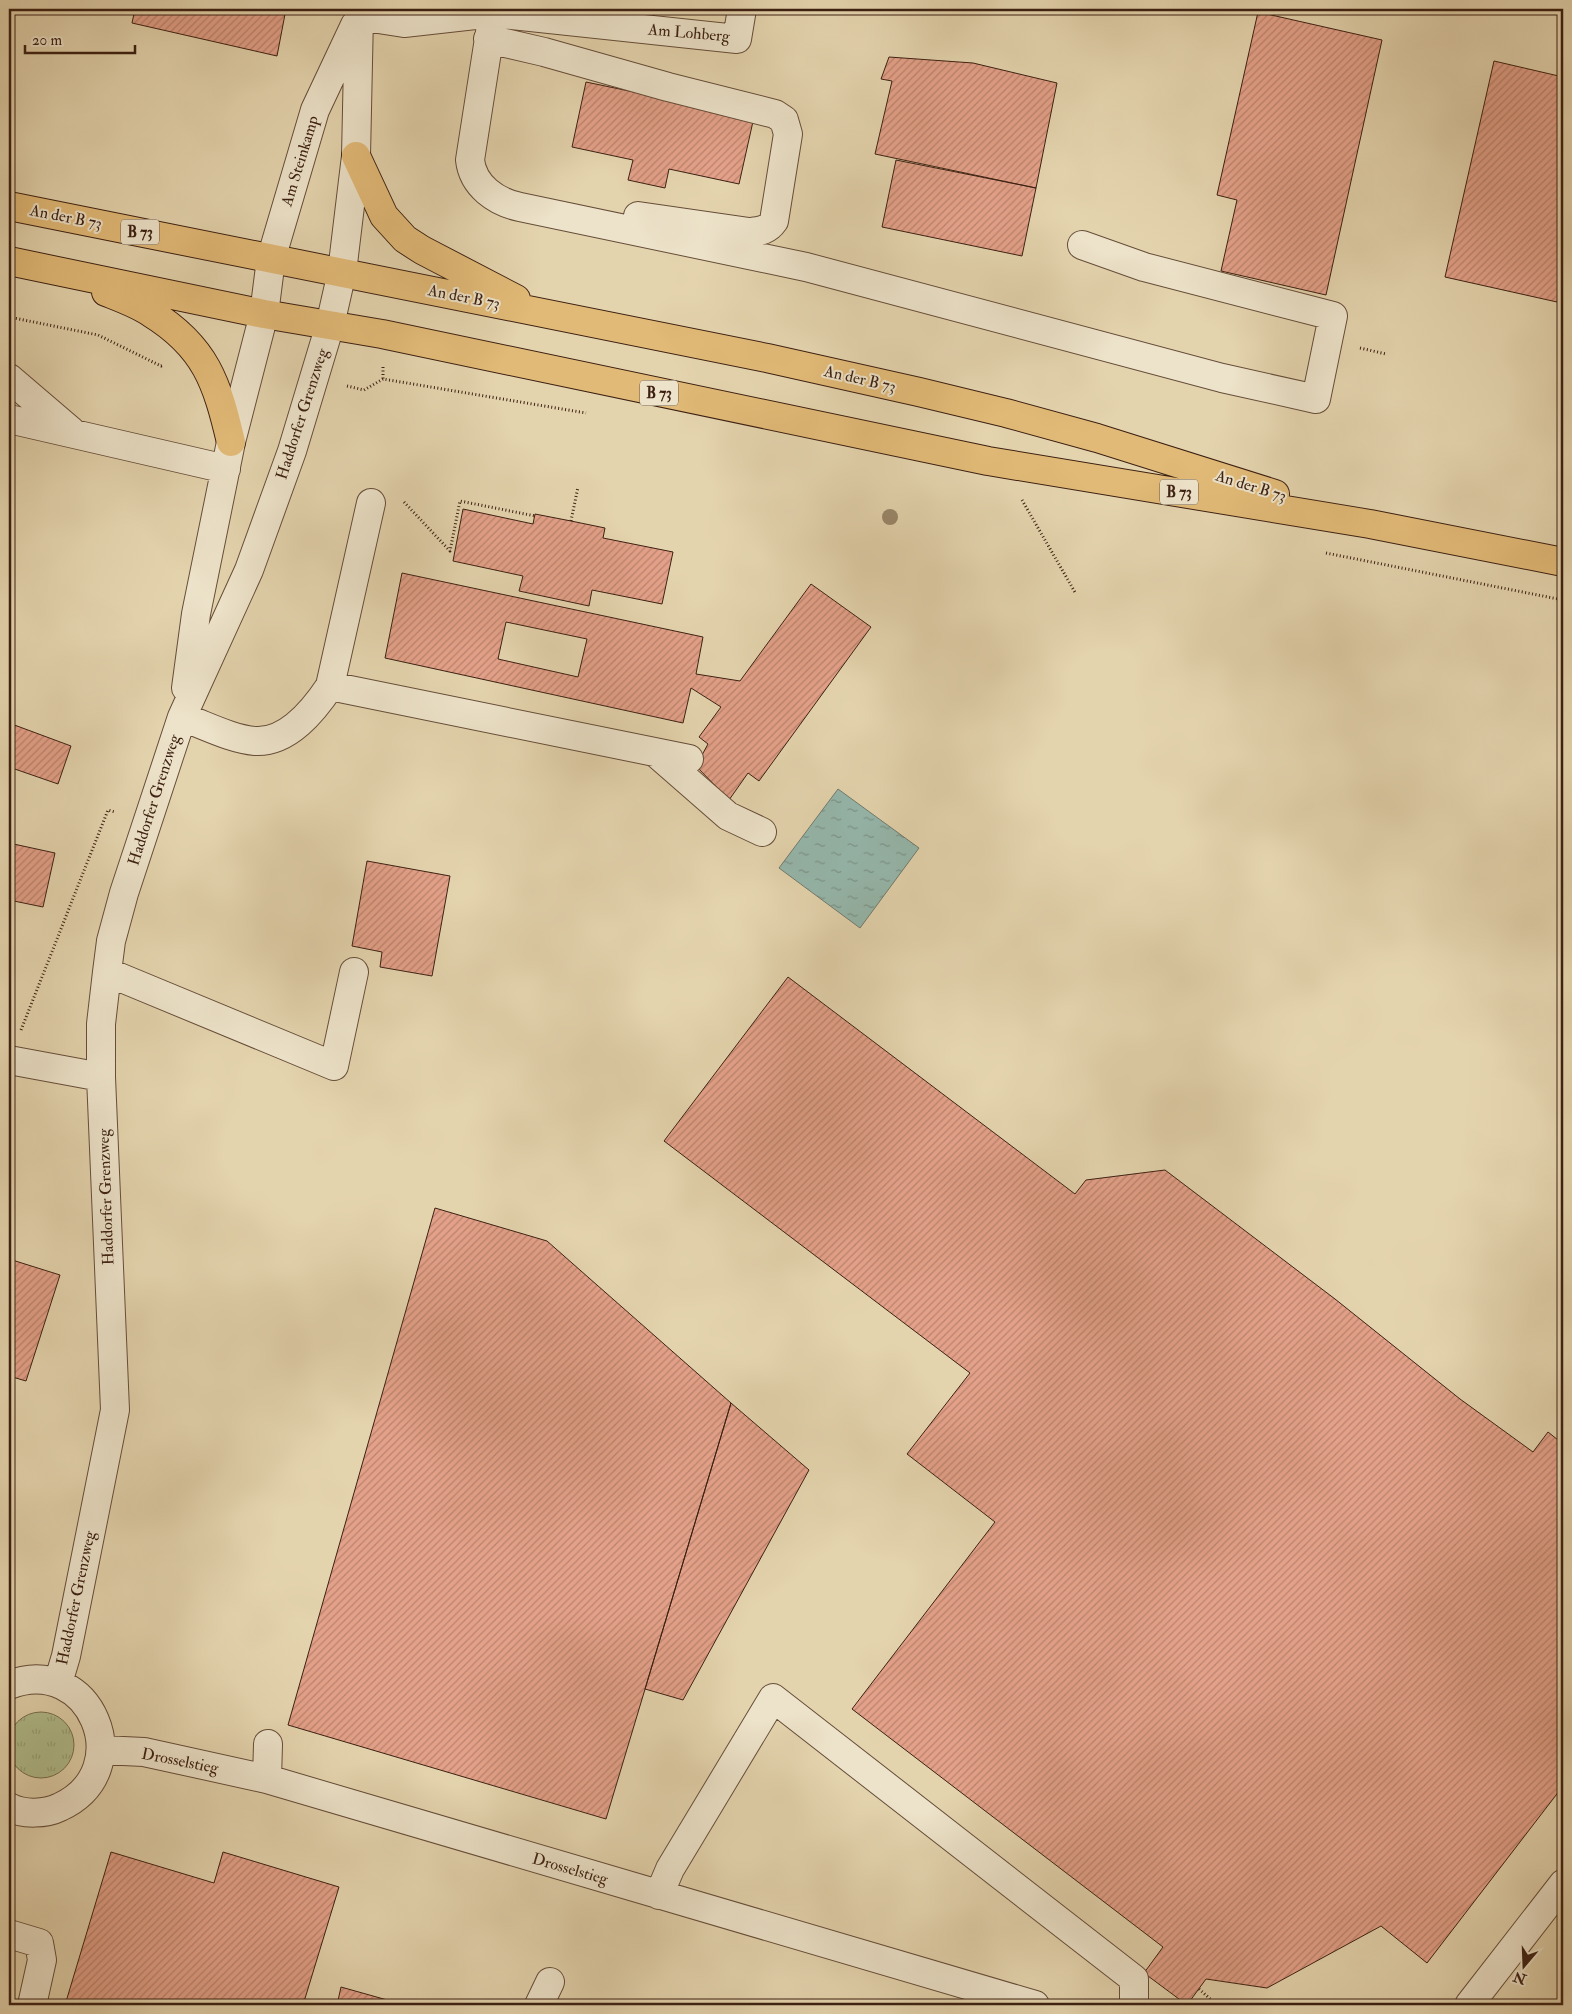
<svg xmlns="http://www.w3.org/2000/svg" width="1572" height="2014" viewBox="0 0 1572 2014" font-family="'IM FELL Double Pica',serif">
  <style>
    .grass { fill: url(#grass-tufts); stroke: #766e4f }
    .water { fill: url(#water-ripples); stroke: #717b6f }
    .building { fill: url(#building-hatch); stroke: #3c2012; fill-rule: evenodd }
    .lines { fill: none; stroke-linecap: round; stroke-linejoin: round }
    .minor-casing { stroke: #664d39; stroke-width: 30 }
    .major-casing { stroke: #3c2012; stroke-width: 30 }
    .path { stroke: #3c2012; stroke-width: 3; stroke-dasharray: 1 2.5; stroke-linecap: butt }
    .minor { stroke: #ede3ca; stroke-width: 28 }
    .major { stroke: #e2ba77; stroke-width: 28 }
    .tree { fill: #988669 }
    .labels { text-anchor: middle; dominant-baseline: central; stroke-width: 4; stroke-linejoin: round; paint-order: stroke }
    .shield { fill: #ede3ca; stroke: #715a49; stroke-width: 1 }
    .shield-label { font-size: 15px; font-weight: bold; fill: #3c2012 }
    .street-label { font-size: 16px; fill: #3c2012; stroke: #ede3ca }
  </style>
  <defs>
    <pattern id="grass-tufts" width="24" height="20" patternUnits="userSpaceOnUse" patternTransform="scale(1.25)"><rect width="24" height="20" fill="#b1bd8c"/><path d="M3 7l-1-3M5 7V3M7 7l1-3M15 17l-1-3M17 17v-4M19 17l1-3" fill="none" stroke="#99a278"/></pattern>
    <pattern id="water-ripples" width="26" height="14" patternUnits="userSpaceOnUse" patternTransform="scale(1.25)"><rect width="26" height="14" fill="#95b8ad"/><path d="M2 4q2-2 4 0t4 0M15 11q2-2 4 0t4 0" fill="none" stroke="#7b958b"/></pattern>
    <pattern id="building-hatch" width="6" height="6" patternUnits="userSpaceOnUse" patternTransform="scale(1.25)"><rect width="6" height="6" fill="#e4a189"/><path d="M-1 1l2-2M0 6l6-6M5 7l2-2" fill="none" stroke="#ba836f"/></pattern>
  </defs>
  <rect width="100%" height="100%" fill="#e4d4ae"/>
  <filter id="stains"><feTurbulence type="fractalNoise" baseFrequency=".004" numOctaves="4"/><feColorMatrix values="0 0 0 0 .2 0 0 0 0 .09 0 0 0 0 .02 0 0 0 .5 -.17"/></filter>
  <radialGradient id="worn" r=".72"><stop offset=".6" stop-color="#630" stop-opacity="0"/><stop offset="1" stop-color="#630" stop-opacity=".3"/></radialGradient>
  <path class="grass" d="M8 1745a33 33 0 1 1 66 0a33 33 0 1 1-66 0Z"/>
  <path class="water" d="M838 789 919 848 860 928 779 868Z"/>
  <path class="building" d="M135 9H286L277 56 132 23Z
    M1258 12 1382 40 1326 295 1221 271 1237 200 1217 195Z
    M889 57 973 63 1057 83 1036 188 875 154 892 81 881 79Z
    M1494 61 1563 77V274L1557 302 1445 277Z
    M586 82 754 117 739 184 669 169 665 188 628 180 633 160 572 147Z
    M896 160 1036 188 1022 256 882 227Z
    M463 509 533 524 535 514 571 521 605 528 603 538 673 552 662 604 592 590 589 606 519 591 523 576 453 561Z
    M402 573 703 637 696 674 740 681 811 584 871 627 759 781 748 773 729 800 696 766 708 744 699 737 721 707 691 688 683 723 385 658ZM506 622 587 639 578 677 498 659Z
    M9 723 71 746 58 784 9 767Z
    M9 843 55 853 43 907 9 900Z
    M367 861 450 876 432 976 380 967 382 952 352 946Z
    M788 977 1075 1194 1086 1180 1165 1170 1335 1299 1460 1399 1533 1452 1548 1432 1563 1444V1786L1427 1963 1381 1926 1267 1988 1206 1979 1187 2005 1144 1973 1163 1947 852 1709 995 1522 907 1454 970 1373 664 1141Z
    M435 1208 547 1241 731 1403 606 1819 288 1725Z
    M9 1259 60 1275 26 1381 9 1376Z
    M731 1403 809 1470 683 1700 645 1689Z
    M111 1852 214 1883 223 1852 339 1887 303 2005H65Z
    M341 1987 405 2005H337Z"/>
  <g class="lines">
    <defs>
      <path id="minor" d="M479 9 493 13 737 39 742 9
        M493 13 470 160C473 186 496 202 520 207L806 267 1222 378 1316 399 1333 316 1144 267 1082 245
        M359 16 404 23 493 13
        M488 39 544 52 668 87 775 114 784 120 788 134 774 221C767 231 760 231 749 232L638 216
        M9 378 71 431
        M9 419 226 469
        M330 686 689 759
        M186 688 196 614 231 442 264 314 271 259 315 110 355 25
        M182 717C205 725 231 739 255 741 288 743 314 710 330 686L371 503
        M657 754 728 816 762 832
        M107 972 334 1066 354 972
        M9 1060 101 1077
        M58 1683 66 1656 115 1410 101 1077V1024L107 972 111 941 124 893 182 717 249 570 292 451 330 325 342 272 356 156 359 16
        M9 1685C90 1653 140 1770 60 1807 46 1814 23 1815 9 1807
        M102 1750 144 1752 267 1779 1035 2005
        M267 1779 268 1744
        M659 1895 670 1869 773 1698 1134 1979V2005
        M9 1934 39 1943 42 1960 32 2005
        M539 2005 550 1982
        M1469 2005 1563 1884"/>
      <path id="major" d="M356 156 384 216 405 239 422 250 516 299
        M9 206 767 358 919 392 1006 413 1097 438 1275 494
        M9 261 264 314 382 334 988 461 1370 524 1563 562
        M106 292C121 298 138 304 151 313 206 347 217 383 231 442"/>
    </defs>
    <use href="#minor" class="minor-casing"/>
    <use href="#major" class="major-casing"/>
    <path class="path" d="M9 317 98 335 161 366 164 365
      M1360 348 1386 354
      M383 367V379
      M347 386 364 390 383 379 586 413
      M1022 500 1076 594
      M404 502 450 551 460 501 535 516
      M571 521 578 487
      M1326 553 1563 600
      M21 1030 108 810 115 812
      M1199 1989 1217 2005"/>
    <use href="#minor" class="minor"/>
    <use href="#major" class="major"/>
  </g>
  <circle class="tree" cx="890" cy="517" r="8"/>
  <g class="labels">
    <g class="shield">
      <rect x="121" y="219.5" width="38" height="25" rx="4"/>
      <rect x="640" y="380.5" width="38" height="25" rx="4"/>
      <rect x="1160" y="479.5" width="38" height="25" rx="4"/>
    </g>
    <g class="shield-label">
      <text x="140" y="232">B 73</text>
      <text x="659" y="393">B 73</text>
      <text x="1179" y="492">B 73</text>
    </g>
    <g class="street-label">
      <text transform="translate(689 33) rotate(5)">Am Lohberg</text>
      <text transform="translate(300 161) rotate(-73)">Am Steinkamp</text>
      <text transform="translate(66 217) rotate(11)">An der B 73</text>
      <text transform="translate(464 297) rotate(11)">An der B 73</text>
      <text transform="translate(860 379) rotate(13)">An der B 73</text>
      <text transform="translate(302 414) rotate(-72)">Haddorfer Grenzweg</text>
      <text transform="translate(1251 486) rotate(17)">An der B 73</text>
      <text transform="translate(154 800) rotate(-72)">Haddorfer Grenzweg</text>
      <text transform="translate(106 1197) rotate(-92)">Haddorfer Grenzweg</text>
      <text transform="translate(76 1598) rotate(-78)">Haddorfer Grenzweg</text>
      <text transform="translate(180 1761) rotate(11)">Drosselstieg</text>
      <text transform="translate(570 1869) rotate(16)">Drosselstieg</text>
    </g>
  </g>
  <rect width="1572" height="2014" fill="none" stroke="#e4d4ae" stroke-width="30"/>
  <rect x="10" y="10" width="1552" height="1994" fill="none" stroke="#3c2012" stroke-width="2.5"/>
  <rect x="15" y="15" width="1542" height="1984" fill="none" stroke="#3c2012"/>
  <g transform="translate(1524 1966) rotate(199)" stroke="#ede3ca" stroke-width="4" paint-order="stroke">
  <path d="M0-4L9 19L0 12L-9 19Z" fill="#3c2012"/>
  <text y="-8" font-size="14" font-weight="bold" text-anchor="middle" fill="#3c2012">N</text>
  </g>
  <path d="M25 45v8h110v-8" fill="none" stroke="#3c2012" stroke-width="2.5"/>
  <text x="32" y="45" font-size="15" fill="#3c2012" stroke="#ede3ca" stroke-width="4" paint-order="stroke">20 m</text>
  <rect width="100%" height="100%" filter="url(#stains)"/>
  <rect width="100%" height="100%" fill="url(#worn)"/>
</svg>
